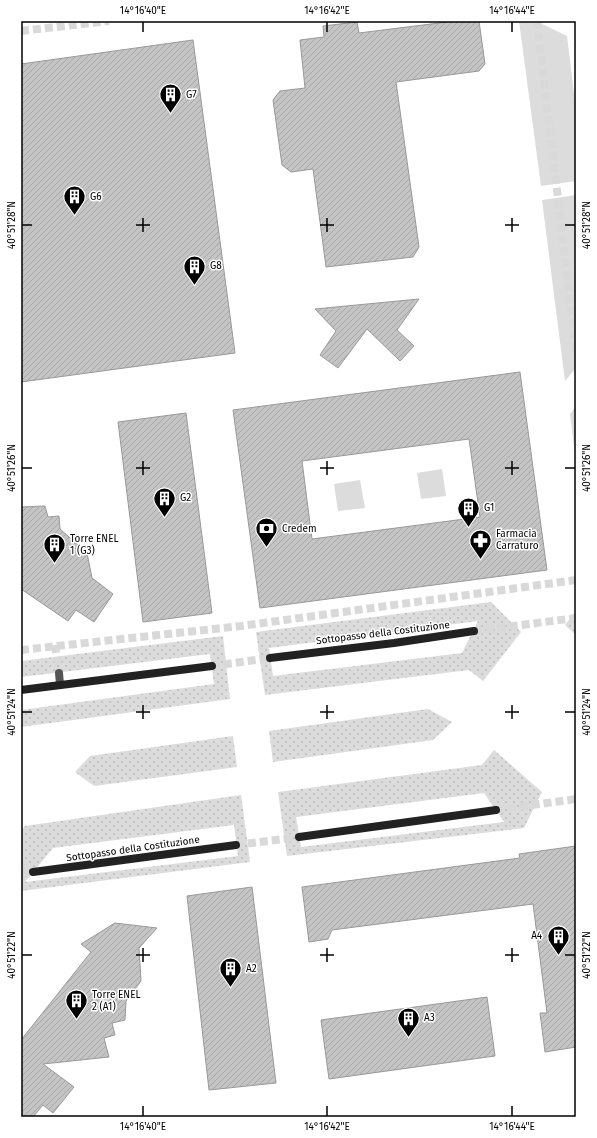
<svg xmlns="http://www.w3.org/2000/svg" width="597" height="1138" viewBox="0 0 597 1138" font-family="'Fira Sans',sans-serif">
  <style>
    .grass { fill: url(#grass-dots); fill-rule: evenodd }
    .park { fill: #dcdcdc }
    .building { fill: url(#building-hatch); stroke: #999; fill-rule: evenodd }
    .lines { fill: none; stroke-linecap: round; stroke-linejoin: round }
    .street-tunnel { stroke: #d9d9d9; stroke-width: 8; stroke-dasharray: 8 4; stroke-linecap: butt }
    .secondary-tunnel { stroke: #d9d9d9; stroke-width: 8; stroke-dasharray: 8 4; stroke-linecap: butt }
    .street { stroke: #555; stroke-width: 8 }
    .secondary { stroke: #222; stroke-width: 8 }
    .ticks { fill: none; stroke: #000; stroke-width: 1.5 }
    .labels { text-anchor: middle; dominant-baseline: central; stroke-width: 3; stroke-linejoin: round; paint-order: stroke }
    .poi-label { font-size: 10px; fill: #000; stroke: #fff; text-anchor: start }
    .street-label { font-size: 10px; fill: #000; stroke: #fff }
    .neatline { fill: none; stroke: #000; stroke-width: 1.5 }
    .ticks-label { font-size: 10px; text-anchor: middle; fill: #000 }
  </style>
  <defs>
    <pattern id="grass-dots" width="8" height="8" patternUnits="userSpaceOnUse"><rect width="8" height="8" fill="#dcdcdc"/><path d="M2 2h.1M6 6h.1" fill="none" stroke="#bbb" stroke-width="1.8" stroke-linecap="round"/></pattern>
    <pattern id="building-hatch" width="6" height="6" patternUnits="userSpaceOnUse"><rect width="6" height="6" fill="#c4c4c4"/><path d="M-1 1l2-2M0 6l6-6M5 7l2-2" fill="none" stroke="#a7a7a7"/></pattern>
  </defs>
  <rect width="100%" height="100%" fill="#fff"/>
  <path class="grass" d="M491 602 521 632 483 681 469 670 265 695 256 632ZM478 621 462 653 273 676 269 648Z
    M576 611V635L565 625Z
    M223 636 230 699 21 727V710L214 684 210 654 21 677V661Z
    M428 709 452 722 433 740 273 762 269 731Z
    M233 736 237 767 94 786 75 772 90 756Z
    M494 750 542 792 524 828 287 856 278 792 482 765ZM484 793 504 822 301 847 296 817Z
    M241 795 250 862 21 891V831L25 826ZM234 825 238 856 25 882 53 848Z"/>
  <path class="park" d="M519 21H536L567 36 576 110V181L541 186Z
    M576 195V368L565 381 542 200Z
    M576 406V462L570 414Z
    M442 469 446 496 421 499 417 473Z
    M360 480 365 508 338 511 334 484Z"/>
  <path class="building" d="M455 21H479L485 64 479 71 396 82 419 247 413 257 326 267 313 169 291 172 282 165 273 100 280 91 305 88 300 40 324 37 323 26 357 22 359 33Z
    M193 40 235 353 21 382V64Z
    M419 299 397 330 414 346 400 361 367 329 338 368 320 355 336 331 315 309Z
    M520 372 547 570 260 608 233 410ZM469 439 480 517 312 539 302 461Z
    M186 413 212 613 143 622 118 422Z
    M45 506 48 517 59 516 60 529 87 553 92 578 113 594 94 622 76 610 68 621 21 589V507Z
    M576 846V1047L545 1052 540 1013H547L533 904 332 930 328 939 309 942 302 887 520 858 519 854Z
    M252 887 276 1083 209 1090 187 896Z
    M115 923 157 928 139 948 141 981 126 1001 125 1020 112 1023 115 1035 104 1038 109 1057 43 1064 74 1087 53 1113 43 1105 33 1117H21V1040L91 952 81 944Z
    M487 997 495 1056 329 1079 321 1020Z"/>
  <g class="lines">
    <path class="street-tunnel" d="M537 21 576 351
      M21 31 109 21
      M55 645 59 673
      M21 650 241 626 576 580"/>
    <path class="secondary-tunnel" d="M474 631 576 618
      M212 666 270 658
      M496 810 576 799
      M236 845 299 837
      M21 866 33 872
      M21 875 33 872"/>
    <path class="street" d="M59 673 60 684"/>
    <path class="secondary" d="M270 658 394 643 474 631
      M21 690 212 666
      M299 837 496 810
      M33 872 236 845"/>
  </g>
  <path class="ticks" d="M143 22V32M327 22V32M512 22V32M143 218V232M327 218V232M512 218V232M22 225H32M136 225H150M320 225H334M505 225H519M565 225H575M143 461V475M327 461V475M512 461V475M22 468H32M136 468H150M320 468H334M505 468H519M565 468H575M143 705V719M327 705V719M512 705V719M22 712H32M136 712H150M320 712H334M505 712H519M565 712H575M143 948V962M327 948V962M512 948V962M22 955H32M136 955H150M320 955H334M505 955H519M565 955H575M143 1106V1116M327 1106V1116M512 1106V1116"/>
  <defs>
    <symbol id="building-pin" viewBox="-11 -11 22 30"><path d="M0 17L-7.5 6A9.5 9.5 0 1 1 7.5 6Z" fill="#000" stroke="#fff"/><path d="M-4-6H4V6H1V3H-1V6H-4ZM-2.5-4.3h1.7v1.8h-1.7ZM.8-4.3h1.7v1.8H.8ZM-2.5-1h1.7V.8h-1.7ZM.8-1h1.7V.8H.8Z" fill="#fff"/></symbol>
    <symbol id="bank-pin" viewBox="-11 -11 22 30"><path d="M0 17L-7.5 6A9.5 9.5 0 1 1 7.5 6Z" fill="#000" stroke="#fff"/><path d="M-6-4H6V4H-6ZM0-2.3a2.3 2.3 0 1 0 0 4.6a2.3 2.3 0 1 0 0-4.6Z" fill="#fff"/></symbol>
    <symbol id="pharmacy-pin" viewBox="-11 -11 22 30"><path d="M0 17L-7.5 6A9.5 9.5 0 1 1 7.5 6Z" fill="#000" stroke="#fff"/><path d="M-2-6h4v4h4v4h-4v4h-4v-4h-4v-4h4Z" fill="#fff"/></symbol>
  </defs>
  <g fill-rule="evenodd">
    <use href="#building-pin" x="158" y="82" width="25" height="34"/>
    <use href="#building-pin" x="62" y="184" width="25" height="34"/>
    <use href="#building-pin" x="182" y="254" width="25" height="34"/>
    <use href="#building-pin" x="152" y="486" width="25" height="34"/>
    <use href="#building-pin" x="456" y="496" width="25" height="34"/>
    <use href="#bank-pin" x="254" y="516" width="25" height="34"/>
    <use href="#pharmacy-pin" x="468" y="528" width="25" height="34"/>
    <use href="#building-pin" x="42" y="532" width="25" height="34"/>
    <use href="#building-pin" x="546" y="924" width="25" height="34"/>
    <use href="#building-pin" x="218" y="956" width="25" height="34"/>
    <use href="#building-pin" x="64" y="988" width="25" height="34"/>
    <use href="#building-pin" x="396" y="1006" width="25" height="34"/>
  </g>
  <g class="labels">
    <g class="poi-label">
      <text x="186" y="95">G7</text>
      <text x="90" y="197">G6</text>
      <text x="210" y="266">G8</text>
      <text x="180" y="498">G2</text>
      <text x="484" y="508">G1</text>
      <text x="282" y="529">Credem</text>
      <text x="496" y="534">Farmacia<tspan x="496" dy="12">Carraturo</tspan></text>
      <text x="70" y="539">Torre ENEL<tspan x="70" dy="12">1 (G3)</tspan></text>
      <text x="542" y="936" text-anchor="end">A4</text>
      <text x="246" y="969">A2</text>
      <text x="92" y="995">Torre ENEL<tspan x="92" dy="12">2 (A1)</tspan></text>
      <text x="424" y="1018">A3</text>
    </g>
    <g class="street-label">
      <text transform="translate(383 633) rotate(-7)">Sottopasso della Costituzione</text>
      <text transform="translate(133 849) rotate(-8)">Sottopasso della Costituzione</text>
    </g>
  </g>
  <rect width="597" height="1138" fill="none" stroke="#ffffff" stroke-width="44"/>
  <rect x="22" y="22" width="553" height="1094" class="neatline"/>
  <g class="ticks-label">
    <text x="143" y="14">14°16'40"E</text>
    <text x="327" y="14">14°16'42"E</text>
    <text x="512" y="14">14°16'44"E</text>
    <text transform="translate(11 225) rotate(-90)" y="4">40°51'28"N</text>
    <text transform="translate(586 225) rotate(-90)" y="4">40°51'28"N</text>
    <text transform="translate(11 468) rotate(-90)" y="4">40°51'26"N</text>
    <text transform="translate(586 468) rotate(-90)" y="4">40°51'26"N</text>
    <text transform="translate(11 712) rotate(-90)" y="4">40°51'24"N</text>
    <text transform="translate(586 712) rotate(-90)" y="4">40°51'24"N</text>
    <text transform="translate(11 955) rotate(-90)" y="4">40°51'22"N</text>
    <text transform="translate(586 955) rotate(-90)" y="4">40°51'22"N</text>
    <text x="143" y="1130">14°16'40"E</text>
    <text x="327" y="1130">14°16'42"E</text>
    <text x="512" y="1130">14°16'44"E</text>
  </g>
</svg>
